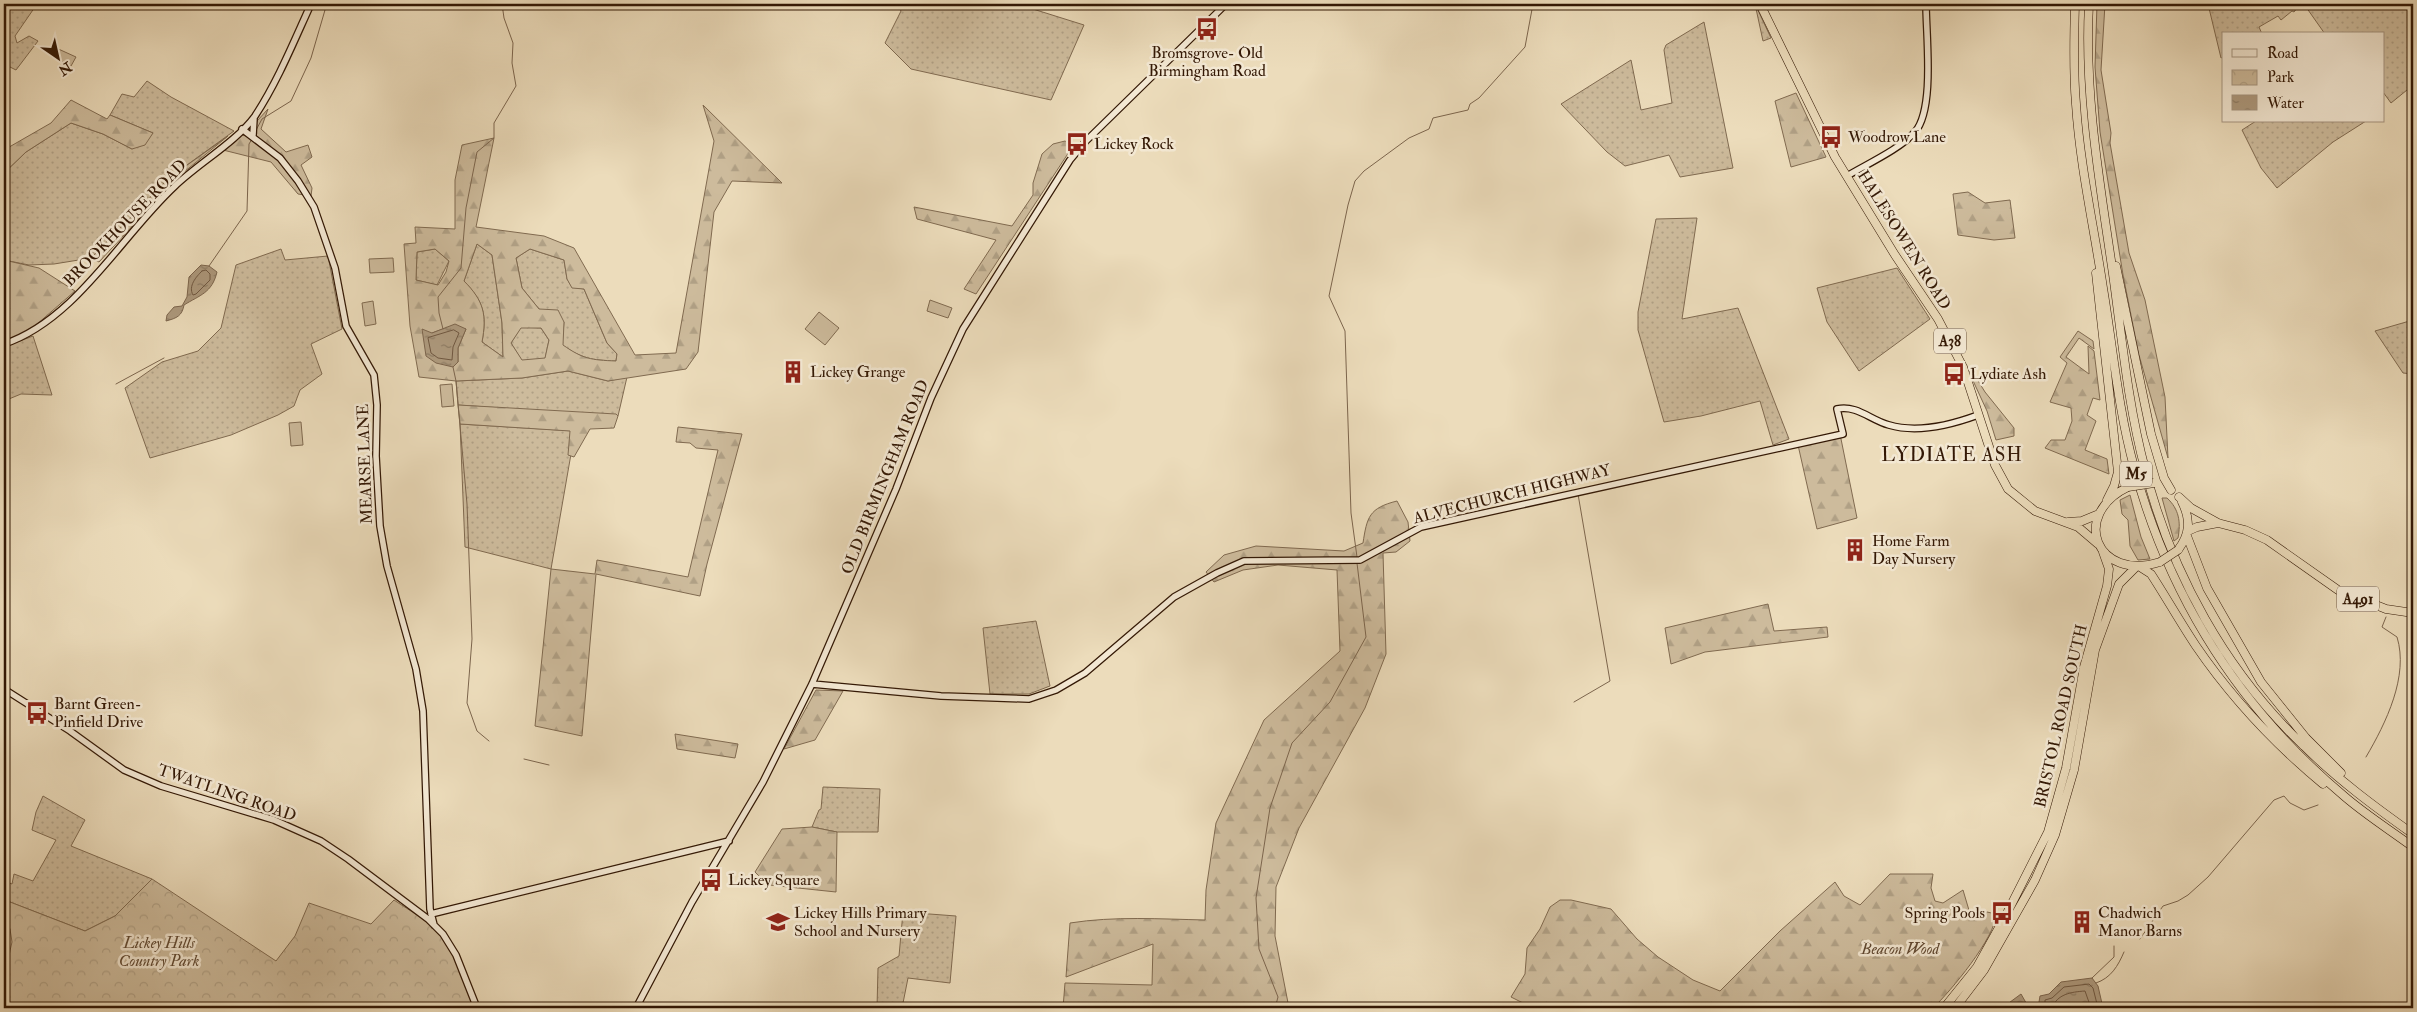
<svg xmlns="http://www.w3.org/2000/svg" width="2417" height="1012" viewBox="0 0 2417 1012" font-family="'IM FELL Double Pica',serif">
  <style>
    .grass { fill: url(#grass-dots); stroke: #806a50 }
    .forest { fill: url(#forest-firs); stroke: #806a50; fill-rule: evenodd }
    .park { fill: url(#park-crowns); stroke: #806a50 }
    .garden { fill: #cdbb9c; stroke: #806a50 }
    .water { fill: url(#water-ripples); stroke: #7c654d }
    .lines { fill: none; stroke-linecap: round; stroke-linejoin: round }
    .shore { stroke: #705841; stroke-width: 1 }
    .stream { stroke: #7c654d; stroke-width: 1 }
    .secondary-casing { stroke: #331805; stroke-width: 8 }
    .highway-casing { stroke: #331805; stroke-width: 9 }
    .secondary { stroke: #f3e8d3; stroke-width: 5.5 }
    .highway { stroke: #ecdcbb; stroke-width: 8 }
    .highway-bridge-casing { stroke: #331805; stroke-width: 9; stroke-linecap: butt }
    .highway-bridge { stroke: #ecdcbb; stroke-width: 8 }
    .labels { text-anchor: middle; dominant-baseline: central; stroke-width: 5; stroke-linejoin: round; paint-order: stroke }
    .shield { fill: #f3e8d3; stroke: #6d5643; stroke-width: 1 }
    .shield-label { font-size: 15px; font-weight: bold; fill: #331805 }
    .poi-label { font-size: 16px; fill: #331805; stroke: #f3e8d3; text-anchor: start }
    .street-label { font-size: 16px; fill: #331805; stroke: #f3e8d3 }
    .park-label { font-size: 16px; font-style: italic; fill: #614932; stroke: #f3e8d3 }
    .quarter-label { font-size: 19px; letter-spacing: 1px; fill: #331805; stroke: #f3e8d3 }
  </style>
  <defs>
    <pattern id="grass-dots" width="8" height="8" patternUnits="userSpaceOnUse" patternTransform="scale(1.25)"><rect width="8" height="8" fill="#cdbb9c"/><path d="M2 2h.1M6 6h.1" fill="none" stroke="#b0a085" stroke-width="1.8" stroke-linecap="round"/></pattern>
    <pattern id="forest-firs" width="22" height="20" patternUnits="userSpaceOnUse" patternTransform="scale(1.25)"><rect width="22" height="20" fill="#cdbb9c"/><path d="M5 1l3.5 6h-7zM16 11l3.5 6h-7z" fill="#b0a085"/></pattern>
    <pattern id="park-crowns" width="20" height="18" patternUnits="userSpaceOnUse" patternTransform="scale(1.25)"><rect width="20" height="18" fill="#cdbb9c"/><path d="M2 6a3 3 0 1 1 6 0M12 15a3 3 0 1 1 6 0" fill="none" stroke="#b0a085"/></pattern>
    <pattern id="water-ripples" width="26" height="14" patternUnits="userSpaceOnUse" patternTransform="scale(1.25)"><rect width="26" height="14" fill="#ad997d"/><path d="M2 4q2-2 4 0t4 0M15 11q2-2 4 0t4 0" fill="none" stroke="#8d7c64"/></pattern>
  </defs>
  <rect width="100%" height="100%" fill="#ecdcbb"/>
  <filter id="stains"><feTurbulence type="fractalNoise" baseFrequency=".004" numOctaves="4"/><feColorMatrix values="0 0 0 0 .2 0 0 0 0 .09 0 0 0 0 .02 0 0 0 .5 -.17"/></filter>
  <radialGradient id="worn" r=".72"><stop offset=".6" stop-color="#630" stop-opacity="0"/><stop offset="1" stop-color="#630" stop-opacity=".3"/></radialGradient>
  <path class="grass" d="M4 4H37L15 36 17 43 29 36 38 41 16 70 4 64Z
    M898 4H1017L1084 25 1051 100 911 69 885 43 901 11Z
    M1755 4 1771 38 1763 41Z
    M2208 4H2300L2294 12 2292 11 2281 20 2278 16 2259 27 2262 34H2223V57L2221 58Z
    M2307 4H2413V92L2411 94 2407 90 2391 103 2383 92V34H2325L2306 7Z
    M1704 22 1733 168 1680 177 1669 155 1625 166 1607 152 1561 104 1631 60 1641 110 1672 103 1664 50 1666 45Z
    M147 81 171 97 234 131 169 178 91 258 54 264 29 265 4 260V173L26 152 71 123 103 134 132 149 153 133 110 115 122 94 134 97Z
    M2256 121H2366L2333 142 2277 188 2261 168 2242 130Z
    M1697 218 1682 319 1738 308 1789 439 1773 445 1760 401 1701 416 1664 422 1638 330V312L1656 219Z
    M477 244 492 255 502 323 503 357 482 342C487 315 484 302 464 281Z
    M281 249 285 260 328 256 342 329 311 344 322 374 300 390 294 406 278 415 231 435 150 458 125 388 162 362 198 351 221 328 236 265Z
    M435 249 449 261 437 285 416 280 417 252Z
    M530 249 564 260 567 279 572 287 584 289 607 343 617 354 616 361C591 360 583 359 562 345L564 322 539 309 522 288 516 258Z
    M1897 268 1930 319 1859 371 1827 322 1817 288Z
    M2413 320V374L2403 373 2375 331Z
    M521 327 541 328 549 340 545 359 522 361 511 343Z
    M33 336 52 395 21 394 4 401V347Z
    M568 371 608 381 627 377 618 416 458 405 456 381 522 378Z
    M460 424 575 431 551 569 465 547Z
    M1036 621 1050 686 1029 694H990L983 628Z
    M823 787 880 789 878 832H837L812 827 819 810 821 809Z
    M43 796 85 820 71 846 152 879 115 916 85 931 10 902 4 896V881L12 884 14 874 33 881 56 840 32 830 36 812Z
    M903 912 956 916 950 983 908 978 902 1008H877L878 968 899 956Z"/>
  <path class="forest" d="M2097 4H2105L2101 70 2111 133 2110 143 2129 253 2145 300 2165 397 2168 458 2139 355 2123 275 2100 132 2095 67Z
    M1796 93 1826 157 1791 167 1775 101Z
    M71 100 107 119 110 115 153 133 145 145 132 149 103 134 71 123 26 152 4 173V150L51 123Z
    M703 105 782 183 732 181 714 212 698 352 686 369 608 381 568 371 522 378 456 381 419 377 410 326 404 244 416 243 415 227 455 229V180L462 145 494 138 476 227 544 236 574 248 635 355 676 353 714 141ZM477 244 492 255 502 323 503 357 482 342C487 315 484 301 464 281ZM435 249 449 261 446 272 438 285 416 280 417 252ZM530 249 564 260 567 279 572 288 584 289 607 343 617 354 616 361C591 360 583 359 563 345L564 322 558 310 539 309 522 288 516 258ZM521 328H541L549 340 545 358 522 360 511 343ZM443 329H466L458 348V362L432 333Z
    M268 109 261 129 286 152 308 145 312 157 301 165 312 188 311 196 298 194 271 162 223 150 242 135 251 137 257 121Z
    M228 136 178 177 99 262 91 258 169 178Z
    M1065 141 1072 145 1069 152 976 294 964 289 996 240 917 219 914 207 1012 226 1033 195V183L1042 154 1053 144Z
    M1968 192 1985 203 2010 200 2015 238 1994 240 1958 235 1953 194Z
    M4 260 39 268 75 291 28 332 4 342Z
    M2078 331 2093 341 2094 349 2079 338 2066 357 2089 374 2088 346 2094 351 2100 400 2093 398 2087 415 2096 421 2085 450 2107 459 2109 474 2045 448 2051 440H2065L2072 421 2071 408 2050 402 2067 363 2060 357Z
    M1972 371 1985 392 2014 428V436L1996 440 1987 411 1969 372Z
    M458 405 616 414 618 416 614 428 590 429 574 457 568 455 570 431 460 424Z
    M678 427 742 434 707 564 700 596 596 574 582 736 535 726 551 569 595 574 597 560 688 577 718 450 696 448 690 443 676 442Z
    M1840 434 1857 518 1817 529 1798 445Z
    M2130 495 2141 537 2150 559 2138 560 2130 546 2128 520 2122 514 2120 500Z
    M2162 498H2167C2179 509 2181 522 2178 538L2174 541Z
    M1397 501 1408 522 1410 541 1396 552 1383 553 1386 654 1365 708 1299 828 1276 887 1275 936 1289 1008H1063L1065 983 1152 985 1153 944 1066 977 1070 923C1114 916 1160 919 1205 920L1206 890 1216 823 1264 720 1340 651 1337 570 1278 565 1243 570 1214 582 1206 572 1224 555 1256 546 1344 551 1363 543C1367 517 1369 508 1397 501Z
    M1768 604 1774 631 1827 627 1828 637 1705 652 1671 664 1665 628Z
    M816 690 843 691 815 740 784 749Z
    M675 734 738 744 735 758 677 749Z
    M812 827 837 832 836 892 760 884V877L755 872 782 829Z
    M1890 874H1933L1931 888 1935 901 1943 903 1963 890 1971 917 1987 912 1996 914C1996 937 1950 992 1933 1008H1529V1006L1511 997 1525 974 1527 948 1540 929 1550 907 1560 900H1571L1611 909 1637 939 1658 957 1693 980 1720 991 1780 931 1835 882 1844 896 1860 905Z"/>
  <path class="park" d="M152 879 276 961 295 936 309 903 371 924 394 900C410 911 428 920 440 935 457 954 466 984 474 1008H4V896L10 902 85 931 115 916Z"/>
  <path class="garden" d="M54 47 76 57 71 66 50 56Z
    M393 258 394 272 370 273 369 259Z
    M930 300 952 308 948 318 927 311Z
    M373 301 376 324 365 326 362 303Z
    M819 312 839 328 825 345 805 329Z
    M452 384 454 406 442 407 440 385Z
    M301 422 303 445 291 446 289 423Z"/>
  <path class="water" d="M201 265 209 266 217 272C212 293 200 295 184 305 182 316 177 318 166 321L167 315 174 307 182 306 187 297 189 277Z
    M455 324 466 329 458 348V362L453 367 436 363 426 356 422 329 432 333Z
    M2092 978 2098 986 2103 1008H2041L2039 1002 2040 996 2049 994 2061 982Z
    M2021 994 2029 1008H2002Z"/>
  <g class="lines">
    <path class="shore" d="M202 271 206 270 210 274V280L196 294 193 295C188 286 196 277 202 271Z
      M454 330 459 333 453 347 452 360 438 358 431 353 428 338Z
      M2045 1008V1000L2052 998 2064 987 2089 984 2093 988 2098 1008
      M2052 1008C2057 994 2071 992 2085 991L2091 1008"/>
    <path class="stream" d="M327 5V4
      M255 132 262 119 291 101 311 58 325 10
      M209 266 247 211 249 144 252 139
      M443 329 439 313 438 297 461 268 466 208 477 152 494 138V123L516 86 512 63 513 43 504 18 502 4
      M453 367 456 381 467 504 472 639 467 703 477 731 489 741
      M116 384 164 358
      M1357 557 1351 513 1345 331 1329 296 1348 205 1355 181 1364 171 1409 138 1429 129 1433 118 1468 110 1470 104 1479 98 1525 47 1533 4
      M1574 702 1610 681 1578 494
      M2366 757C2386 723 2409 676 2397 637L2382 627 2386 617
      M524 759 549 765
      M5 922 10 929 12 942 9 955 8 996
      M2140 939 2163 906 2178 901 2188 895 2208 877 2274 800 2284 796 2290 803 2304 810 2318 805
      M2092 978 2114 957V946
      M2096 983C2111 978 2118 966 2124 952
      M8 1003V1008
      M1275 1008 1278 997 1259 949 1256 898 1270 808 1292 743 1330 702 1366 637 1357 563"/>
    <defs>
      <path id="secondary" d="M242 129 280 158 298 181 314 207 335 268 346 326 374 375 377 405 376 456 380 526 387 566 416 669 423 711 430 909 434 925
        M253 135 254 118
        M1847 176C1867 164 1900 149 1915 132 1935 109 1926 35 1926 4
        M4 344C76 320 121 236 175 186 199 163 236 142 255 116 278 81 294 41 311 4
        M812 684 941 696 1029 699 1056 690 1085 673 1174 597 1217 573 1244 561 1360 560 1421 527 1843 434 1837 409C1858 405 1870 420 1889 425 1916 433 1951 425 1978 415
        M4 689 70 731 124 770 161 786 274 820 321 841 348 859 428 919 443 934 456 955 477 1008
        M431 914 729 841
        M636 1008 692 902 763 782 812 684 896 489 931 398 963 329 1070 160 1086 141 1226 4"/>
      <path id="highway" d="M1760 4 1835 157 1895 255 1938 319 1963 367 1995 465 2008 489 2035 511 2078 527 2098 544
        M2075 4C2074 37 2073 71 2076 104 2080 166 2094 227 2103 288 2113 348 2118 409 2134 467 2170 600 2239 708 2344 796 2366 815 2390 830 2413 847
        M2089 4C2084 95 2100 184 2113 274 2122 339 2128 405 2145 469 2171 573 2226 672 2304 746 2337 779 2375 807 2413 834
        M2116 266 2151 434 2164 478 2171 490
        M2096 273 2118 472 2114 486 2107 500
        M2128 487C2070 515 2096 582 2160 562
        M2179 497 2191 508 2218 523 2245 530 2267 540 2338 590 2386 609 2413 613
        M2068 522 2082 521 2099 514
        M2188 531 2197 527 2218 523
        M2187 536 2207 588 2261 682 2306 738 2341 773
        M2178 550C2190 534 2191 520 2182 502
        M2140 567 2151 574C2166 597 2180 622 2196 646 2231 697 2276 745 2323 784
        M1944 1008 1977 967 2006 915 2048 832 2066 768 2084 667 2107 586 2109 569 2103 552
        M1955 1008 1984 970 2035 880 2055 835 2074 770 2095 650 2119 584 2136 567"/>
    </defs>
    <use href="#secondary" class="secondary-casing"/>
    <use href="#highway" class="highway-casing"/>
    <use href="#secondary" class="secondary"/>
    <use href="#highway" class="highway"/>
    <defs>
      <path id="highway-bridge" d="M2128 487 2154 483
        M2160 562 2178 550"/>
    </defs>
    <use href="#highway-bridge" class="highway-bridge-casing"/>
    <use href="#highway-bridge" class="highway-bridge"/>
  </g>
  <defs>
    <symbol id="bus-bare" viewBox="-9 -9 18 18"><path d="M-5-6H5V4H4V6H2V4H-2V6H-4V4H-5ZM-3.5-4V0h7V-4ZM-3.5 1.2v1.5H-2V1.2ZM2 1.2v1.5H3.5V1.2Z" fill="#8f2418" stroke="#f3e8d3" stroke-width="2.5" paint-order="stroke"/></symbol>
    <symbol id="building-bare" viewBox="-9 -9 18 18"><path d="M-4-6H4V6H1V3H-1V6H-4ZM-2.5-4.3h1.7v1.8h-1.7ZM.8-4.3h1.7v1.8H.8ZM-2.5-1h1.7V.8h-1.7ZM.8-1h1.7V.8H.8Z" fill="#8f2418" stroke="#f3e8d3" stroke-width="2.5" paint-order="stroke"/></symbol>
    <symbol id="school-bare" viewBox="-9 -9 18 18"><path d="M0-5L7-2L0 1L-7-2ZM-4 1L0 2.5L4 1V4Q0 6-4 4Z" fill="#8f2418" stroke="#f3e8d3" stroke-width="2.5" paint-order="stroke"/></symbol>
  </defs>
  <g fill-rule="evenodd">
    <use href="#bus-bare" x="1191" y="13" width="32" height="32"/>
    <use href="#bus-bare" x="1815" y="121" width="32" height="32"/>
    <use href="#bus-bare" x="1061" y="128" width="32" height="32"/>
    <use href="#building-bare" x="777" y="356" width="32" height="32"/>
    <use href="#bus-bare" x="1938" y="358" width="32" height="32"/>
    <use href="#building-bare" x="1839" y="534" width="32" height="32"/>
    <use href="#bus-bare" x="21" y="697" width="32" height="32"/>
    <use href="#bus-bare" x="695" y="864" width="32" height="32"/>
    <use href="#bus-bare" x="1986" y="897" width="32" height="32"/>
    <use href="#school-bare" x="762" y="906" width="32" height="32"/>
    <use href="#building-bare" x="2066" y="906" width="32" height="32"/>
  </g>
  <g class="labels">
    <g class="shield">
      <rect x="1934" y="328.5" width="32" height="25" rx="4"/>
      <rect x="2120" y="461.5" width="32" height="25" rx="4"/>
      <rect x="2337" y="586.5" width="42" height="25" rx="4"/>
    </g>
    <g class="shield-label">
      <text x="1950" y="341">A38</text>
      <text x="2136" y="474">M5</text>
      <text x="2358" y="599">A491</text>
    </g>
    <g class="poi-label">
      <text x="1207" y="53" text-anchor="middle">Bromsgrove- Old<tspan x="1207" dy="18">Birmingham Road</tspan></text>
      <text x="1848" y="137">Woodrow Lane</text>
      <text x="1094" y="144">Lickey Rock</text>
      <text x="810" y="372">Lickey Grange</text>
      <text x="1970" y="374">Lydiate Ash</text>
      <text x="1872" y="541">Home Farm<tspan x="1872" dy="18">Day Nursery</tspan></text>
      <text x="54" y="704">Barnt Green-<tspan x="54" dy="18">Pinfield Drive</tspan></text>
      <text x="728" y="880">Lickey Square</text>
      <text x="794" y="913">Lickey Hills Primary<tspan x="794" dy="18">School and Nursery</tspan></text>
      <text x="1985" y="913" text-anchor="end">Spring Pools</text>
      <text x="2098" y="913">Chadwich<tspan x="2098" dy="18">Manor Barns</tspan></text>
    </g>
    <g class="street-label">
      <text transform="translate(125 223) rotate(-46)">BROOKHOUSE ROAD</text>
      <text transform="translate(1904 240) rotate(58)">HALESOWEN ROAD</text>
      <text transform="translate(365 464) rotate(-92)">MEARSE LANE</text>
      <text transform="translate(885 477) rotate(-68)">OLD BIRMINGHAM ROAD</text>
      <text transform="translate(1512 494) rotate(-14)">ALVECHURCH HIGHWAY</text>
      <text transform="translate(2061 716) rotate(-77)">BRISTOL ROAD SOUTH</text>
      <text transform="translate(227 793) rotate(19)">TWATLING ROAD</text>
    </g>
    <g class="park-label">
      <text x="159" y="943">Lickey Hills<tspan x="159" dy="18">Country Park</tspan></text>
      <text x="1900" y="949">Beacon Wood</text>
    </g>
    <g class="quarter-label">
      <text x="1952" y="455">LYDIATE ASH</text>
    </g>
  </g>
  <rect width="2417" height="1012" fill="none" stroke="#ecdcbb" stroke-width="20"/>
  <rect x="5" y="5" width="2407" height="1002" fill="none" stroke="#331805" stroke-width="2.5"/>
  <rect x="10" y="10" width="2397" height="992" fill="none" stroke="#331805"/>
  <rect x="2222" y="32" width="162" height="90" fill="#f3e8d3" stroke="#a69581"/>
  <rect x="2232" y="49" width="25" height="8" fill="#f3e8d3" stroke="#a69581"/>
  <text x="2267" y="58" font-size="15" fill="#331805">Road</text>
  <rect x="2232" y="70" width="25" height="15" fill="url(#park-crowns)" stroke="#a69581"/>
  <text x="2267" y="82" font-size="15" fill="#331805">Park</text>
  <rect x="2232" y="95" width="25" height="15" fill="url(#water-ripples)" stroke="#a69581"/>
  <text x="2267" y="108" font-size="15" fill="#331805">Water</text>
  <g transform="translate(58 58) rotate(146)" stroke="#f3e8d3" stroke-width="4" paint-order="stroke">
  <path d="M0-4L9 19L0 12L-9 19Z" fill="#331805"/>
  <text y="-8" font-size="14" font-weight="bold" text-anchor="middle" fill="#331805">N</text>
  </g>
  <rect width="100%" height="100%" filter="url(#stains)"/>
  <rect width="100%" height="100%" fill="url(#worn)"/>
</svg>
